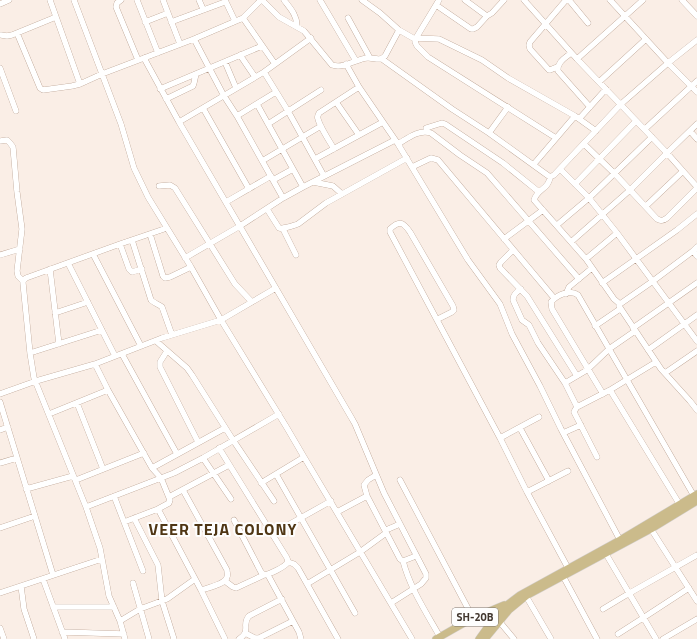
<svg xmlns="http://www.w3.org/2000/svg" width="697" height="639" viewBox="0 0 697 639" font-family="'Titillium Web',sans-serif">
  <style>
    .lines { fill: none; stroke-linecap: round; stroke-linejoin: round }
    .minor-casing { stroke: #b19583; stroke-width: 6 }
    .major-casing { stroke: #d2cfcd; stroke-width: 8 }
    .minor { stroke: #fff; stroke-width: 5.5 }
    .major { stroke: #cbbb8b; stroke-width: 7 }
    .labels { text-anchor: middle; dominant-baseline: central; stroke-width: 4; stroke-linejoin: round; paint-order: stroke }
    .shield { fill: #fefefe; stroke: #7a736d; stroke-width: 1 }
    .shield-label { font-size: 11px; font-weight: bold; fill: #42372f }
    .district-label { font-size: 16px; font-weight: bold; letter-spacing: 1px; fill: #4f3614; stroke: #fefefe }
  </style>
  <rect width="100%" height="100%" fill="#faeee6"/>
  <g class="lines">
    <defs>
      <path id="minor" d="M50 0 80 84
        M74 0 121 124 134 168 148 197 191 267 221 320 287 428 304 457 412 639
        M121 0 117 3 116 7 138 60
        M137 0 158 53
        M163 0 180 44
        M199 0 203 9
        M225 0 235 21
        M262 0 279 17 304 31 332 65C344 69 356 59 367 58 374 57 379 62 385 56L399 30 380 13 362 0
        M284 0C290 8 297 15 297 26
        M320 0 356 61
        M439 0 416 38 415 42 417 46 428 57 556 138
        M465 0 484 14 487 16 492 13 504 0
        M524 0 577 59 667 153 697 187
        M569 0 588 23
        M610 0 668 63 697 92
        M682 0 697 16
        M0 4 9 0
        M436 5 471 29H473L477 27 487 16
        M243 18 275 64
        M348 18 370 58
        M145 22 168 13
        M171 22 225 2
        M399 30 413 38 439 39 482 60 508 78 575 116 596 131
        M17 33 40 88 43 90 72 86 80 84 102 74 194 39 243 18 261 0
        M1 35 7 36 12 35 56 17
        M194 39 224 96 237 116 283 198
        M571 53C565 58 557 62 558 71L590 107
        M240 55 255 77
        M144 58 179 122 351 417 355 424 384 493 426 574V578L421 584 391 603
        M382 59 452 109 489 133 550 177 554 175 621 104 668 63 697 40
        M577 59 643 0
        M225 62 236 88
        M346 64 359 87 398 144 468 260 500 304 512 334 540 386 561 429 620 540
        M557 67 550 70H549L530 49 529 45 530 42 566 0
        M0 68 16 111
        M264 72 288 111 324 176
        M599 82 646 39
        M160 89 262 46
        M166 99 193 86 194 83 196 74
        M336 102 359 135
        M257 104 303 187
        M203 108 249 189
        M237 116 276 92
        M579 119 606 89
        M179 122 264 72 311 38
        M268 124 321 90
        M426 128 442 123 445 124 503 163 539 192
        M645 129 697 81
        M690 131 697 139
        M489 133 508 107
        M0 141 7 140 10 143 13 147 17 192 22 229 17 271 18 276 23 281
        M398 144C408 138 419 129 431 133L460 155 487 173 579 279
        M584 144 615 174 657 219C661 221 663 221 667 218L697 188
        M334 149C330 142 320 127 318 119 317 116 318 116 319 113L359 87
        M315 159 383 122
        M262 161 321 126
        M534 164 575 116
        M412 167 431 158 438 160 554 298
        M560 169 589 198 617 233 697 341
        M550 177C549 189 537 189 534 200L586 259 614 299 620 304
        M273 180 293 169
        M313 182 333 186 342 194
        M575 184 636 121
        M159 186 170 185 175 188 235 284 252 302
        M226 202 271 176
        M646 206 683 171
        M267 209 279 228C286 229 292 226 298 224L326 203 407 158
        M557 225 589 198 652 137
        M283 229 296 255
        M150 234 163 276 165 278 170 277 191 267
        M504 239 543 210
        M132 240 151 300C154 303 158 304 162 307L172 335
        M571 242 630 190 667 153 697 124
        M120 244 129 269 132 272 142 269
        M697 247 693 251 697 256
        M513 250 501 262 499 265 500 268 527 296 577 376
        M693 251 653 281 620 304 619 306 661 369 690 401 697 410
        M93 254 141 346
        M0 255 20 249
        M185 258 240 226 283 198 303 187 395 140
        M586 259 617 233
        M68 263 115 356
        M50 269 59 344
        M602 283 677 230 697 214
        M521 289C517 292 513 294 513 300L522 320 529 325 538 343 565 383 577 407
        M566 294 569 287 592 268
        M55 313 88 302
        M438 319 452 312 454 310 453 306 410 232C403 222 400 220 390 229V232L500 438 527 492 568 568
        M595 326 620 309
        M633 328 697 283
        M156 341 187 368 192 375 233 440 274 501
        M648 350 697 315
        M167 351 160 362V367L198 442
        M30 353 102 330
        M122 354 177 454
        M95 364 108 390 152 468 161 478 170 500 169 503 158 509 124 522
        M665 373 697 351
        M565 383 587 370 609 349 635 331
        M610 390 680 505
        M0 394 36 381 95 364 162 338 221 320 276 288
        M603 394 552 309 551 302C557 295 570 289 578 295L694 496
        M0 402 53 575
        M77 403 103 469
        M49 414 108 390
        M520 428 549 481
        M0 430 8 427
        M563 433 581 425
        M500 438 539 417
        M219 448 287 558 288 562C285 567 270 574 264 575L261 572 234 520
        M597 457 574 412 575 410 577 407 610 390 656 362
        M203 458 231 499
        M0 463 17 458
        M152 468 225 428
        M276 474 355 613
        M376 475 368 480 364 485 367 496 400 559 403 561 416 556
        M76 480 144 453
        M400 480 473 618
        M261 483 304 457
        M26 489 73 476
        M183 490 227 570C227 573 228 575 227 577 226 584 207 588 201 590
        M527 492 568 471
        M114 496 143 571
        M169 497 229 465
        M86 507 174 473 203 458 279 414
        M158 509 201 590 225 639
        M337 512 367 496
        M134 518 158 565 162 601 174 639
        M0 528 35 516
        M651 529 697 601
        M272 534 331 501
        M606 554 656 639
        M403 561C410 588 426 612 440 637
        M288 562 294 564 298 568 338 639
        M268 575 299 632 301 639
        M563 576 597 639
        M43 579 65 639
        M225 581 233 587 236 588 264 575
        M133 583 149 639
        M307 584 360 552 386 533V530L400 524
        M21 586 24 609 34 639
        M0 593 102 559
        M526 596 551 639
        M53 607H114
        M603 609 628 594 697 555
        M120 621 140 609 167 599 195 579
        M499 621 514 639
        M0 628 4 639
        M62 632 124 634
        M245 633 255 638H259L293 621
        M618 634 643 618 689 588
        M125 639 120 621 109 596 100 548 86 507 34 378 30 353 23 283V281L26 278 120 244 167 228
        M239 639C252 631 241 624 249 616L282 599
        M663 639 697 619"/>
      <path id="major" d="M436 639 473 618 504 605
        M479 639 499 611 520 595 620 540 697 494
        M485 639 509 610 526 596 651 529 697 501"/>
    </defs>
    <use href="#minor" class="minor-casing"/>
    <use href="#major" class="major-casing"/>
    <use href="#minor" class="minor"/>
    <use href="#major" class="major"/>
  </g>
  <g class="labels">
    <rect class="shield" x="452" y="608" width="46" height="18" rx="3"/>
    <g class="shield-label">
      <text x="475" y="617">SH-20B</text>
    </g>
    <g class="district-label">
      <text x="223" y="529">VEER TEJA COLONY</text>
    </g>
  </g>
</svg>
